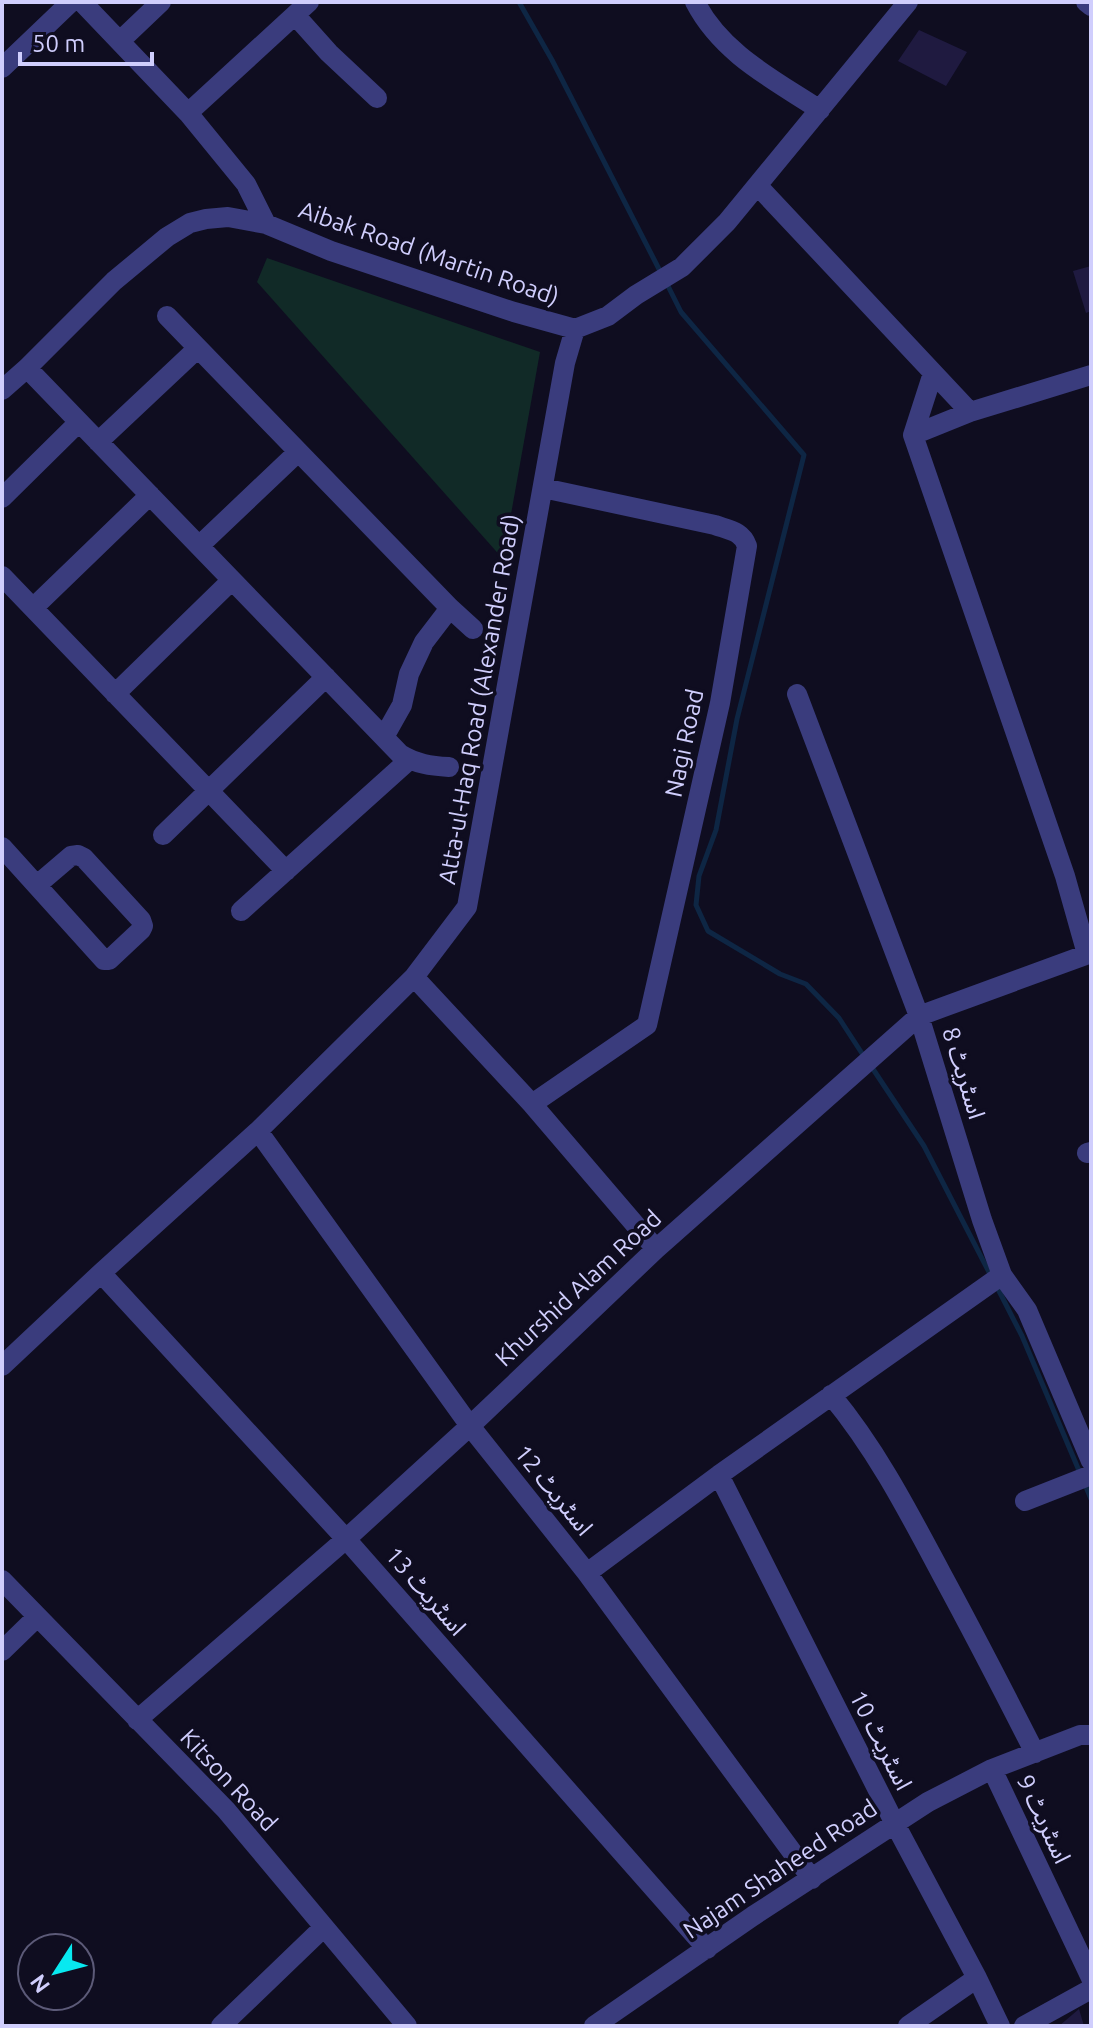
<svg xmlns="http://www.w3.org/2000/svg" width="1093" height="2028" viewBox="0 0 1093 2028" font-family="Ubuntu,'Noto Sans Arabic',sans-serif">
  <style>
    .green { fill: #112a27 }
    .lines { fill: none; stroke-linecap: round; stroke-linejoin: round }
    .stream { stroke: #0e2644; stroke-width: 5 }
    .building { fill: #1f1a40 }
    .minor { stroke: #3a3c7d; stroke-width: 20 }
    .labels { text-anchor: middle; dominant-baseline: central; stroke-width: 7; stroke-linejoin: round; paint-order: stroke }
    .street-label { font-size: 24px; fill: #d0cefd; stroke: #0f0d20 }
  </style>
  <rect width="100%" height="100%" fill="#0f0d20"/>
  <path class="green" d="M267 258 540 352 503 559 257 282Z"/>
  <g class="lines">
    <path class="stream" d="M519 2 552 60 661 273
      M666 282 681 312 804 455 737 719 716 830 699 876 696 905 708 931 780 974 806 984 839 1018 865 1058
      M871 1066 924 1146 991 1276
      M996 1285 1022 1336 1080 1473
      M1084 1482 1091 1499"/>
  </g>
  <path class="building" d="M919 30 967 52 946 86 898 61Z
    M1091 266V311L1086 313 1073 271Z
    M1079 2009 1084 2026H1059Z"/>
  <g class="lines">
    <path class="minor" d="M82 2 188 113 246 184 266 224
      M695 2C722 54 773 79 820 110
      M1086 2 1091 6
      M295 15 329 53 377 98
      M120 41 161 2
      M2 68 71 2
      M188 113 309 2
      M758 186 970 412
      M167 316 450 608 473 629
      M27 368 400 754C416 764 431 766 449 767
      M933 373 913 435 1065 876 1087 954
      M2 390 27 368 114 281 167 237 190 223 206 219 228 217 266 224 331 251 514 312 575 329 608 316 636 295 682 267 727 222 908 2
      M913 435 970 412 1091 375
      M98 442 198 348
      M2 498 79 422
      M199 546 298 452
      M2 576 286 871
      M33 608 150 495
      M115 694 232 580
      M797 694 919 1016 982 1220 1002 1275 1027 1310 1091 1461
      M384 737 402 705 409 674 424 642 450 608
      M163 835 326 677
      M2 847 104 960H109L141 930 143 926 141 920 84 858 78 855 71 856 37 885
      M241 911 409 760
      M414 977 532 1104 656 1249
      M532 1104 647 1025 720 703 747 546C742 531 729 530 715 525L543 488
      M258 1131 470 1426 587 1573 812 1879
      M1087 1153 1091 1152
      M101 1273 346 1539 707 1949
      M2 1366 101 1273 258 1131 414 977 467 907 565 363 575 329
      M831 1395C876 1449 908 1511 941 1573 973 1632 1004 1692 1035 1753
      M719 1475 895 1824 977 1978 1000 2026
      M1025 1501 1091 1475
      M587 1573 719 1475 1002 1275
      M2 1580 226 1810 407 2026
      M2 1651 37 1617
      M137 1720 346 1539 470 1426 656 1249 919 1016 1091 953
      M992 1769 1091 1978
      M221 2026 324 1927
      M594 2026 753 1916 928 1802 992 1769 1080 1735H1091
      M908 2026 977 1978
      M1024 2026 1091 1989"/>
  </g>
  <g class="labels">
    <g class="street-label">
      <text transform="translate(429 253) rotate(19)">Aibak Road (Martin Road)</text>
      <text transform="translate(479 699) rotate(-80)">Atta-ul-Haq Road (Alexander Road)</text>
      <text transform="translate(684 743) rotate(-78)">Nagi Road</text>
      <text transform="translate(964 1073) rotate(73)">اسٹریٹ 8</text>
      <text transform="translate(578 1288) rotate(-43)">Khurshid Alam Road</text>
      <text transform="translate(554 1490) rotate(51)">اسٹریٹ 12</text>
      <text transform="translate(426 1591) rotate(49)">اسٹریٹ 13</text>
      <text transform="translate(881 1740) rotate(63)">اسٹریٹ 10</text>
      <text transform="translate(229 1780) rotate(47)">Kitson Road</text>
      <text transform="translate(1044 1819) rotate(65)">اسٹریٹ 9</text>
      <text transform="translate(780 1869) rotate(-34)">Najam Shaheed Road</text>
    </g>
  </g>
  <rect width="1093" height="2028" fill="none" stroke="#d0cefd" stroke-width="8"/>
  <g transform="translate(56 1972) rotate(234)"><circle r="38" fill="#0f0d20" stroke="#5c5a78" stroke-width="2"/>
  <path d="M0-6L14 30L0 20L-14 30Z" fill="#08e9f0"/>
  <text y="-12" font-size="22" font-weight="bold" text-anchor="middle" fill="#d0cefd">N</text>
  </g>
  <path d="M20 52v12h132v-12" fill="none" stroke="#d0cefd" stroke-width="4"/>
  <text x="32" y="52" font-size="24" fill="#d0cefd" stroke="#0f0d20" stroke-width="6" paint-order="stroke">50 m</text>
</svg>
